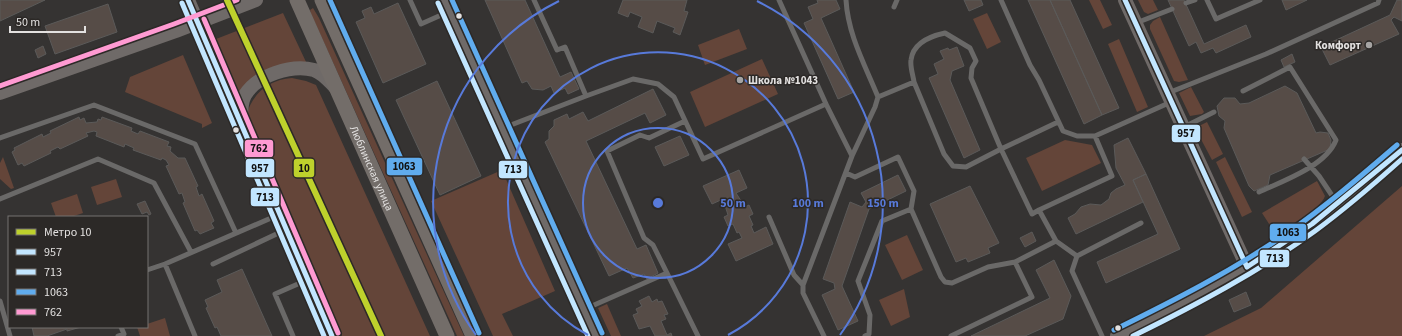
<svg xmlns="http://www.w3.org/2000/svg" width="1402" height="336" viewBox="0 0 1402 336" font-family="'Source Sans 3',sans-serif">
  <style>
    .green { fill: #644539 }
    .building { fill: #564c47; stroke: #5b5a59 }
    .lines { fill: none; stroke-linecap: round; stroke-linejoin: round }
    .lane { stroke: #6a6968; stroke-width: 5 }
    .secondary { stroke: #6f6a68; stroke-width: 14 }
    .primary { stroke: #736d69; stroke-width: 15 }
    .bus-1-casing { stroke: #2c2927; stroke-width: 8 }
    .bus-2-casing { stroke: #2c2927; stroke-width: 8 }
    .bus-3-casing { stroke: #2c2927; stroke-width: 8 }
    .bus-4-casing { stroke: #2c2927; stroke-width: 8 }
    .bus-1 { stroke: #c2e6ff; stroke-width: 5 }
    .bus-2 { stroke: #c2e6ff; stroke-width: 5 }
    .bus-3 { stroke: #60acee; stroke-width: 5 }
    .bus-4 { stroke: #ff9ad2; stroke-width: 5 }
    .metro-1-casing { stroke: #2c2927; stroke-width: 9 }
    .metro-1 { stroke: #bed12c; stroke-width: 6 }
    .ring { fill: none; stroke: #587ada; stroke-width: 2 }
    .bus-dot { fill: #e3e1e0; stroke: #2c2927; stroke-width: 1.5 }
    .poi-dot { fill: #a6a4a3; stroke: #2c2927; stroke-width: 1.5 }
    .labels { text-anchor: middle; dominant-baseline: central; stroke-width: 3; stroke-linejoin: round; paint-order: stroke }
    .poi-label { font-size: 11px; font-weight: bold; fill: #e3e1e0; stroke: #2c2927; text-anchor: end }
    .street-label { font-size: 11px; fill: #e3e1e0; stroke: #2c2927 }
    .centre { fill: #587ada; stroke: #2c2927; stroke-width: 2 }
    .ring-label { font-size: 12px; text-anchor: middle; font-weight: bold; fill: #587ada; stroke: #2c2927; stroke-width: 3; stroke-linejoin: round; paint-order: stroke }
    .line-badge { stroke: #2c2927; stroke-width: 1.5 }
    .pale-badge-label { font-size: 11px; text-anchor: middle; font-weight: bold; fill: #111 }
  </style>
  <rect width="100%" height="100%" fill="#353332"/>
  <path class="green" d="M1089 0H1100L1112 25 1103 29Z
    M1138 0H1153L1158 10 1148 14 1144 12Z
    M313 8 319 18 464 336H457L311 14 310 10Z
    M283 13 307 64 238 94 216 39Z
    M987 13 1001 42 987 49 973 19Z
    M1160 17 1188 80 1179 82 1174 81 1150 29V25L1153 21Z
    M739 29 747 49 705 65 698 45Z
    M1119 39 1148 107 1137 112 1108 44Z
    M183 55 212 123 202 128V124L125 92 130 77Z
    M762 59 778 94 705 127 690 92Z
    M292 78 306 81 316 85 430 336H342L246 116C253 93 268 80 292 78Z
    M1191 87 1204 112 1202 114 1190 116 1179 93Z
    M1207 122 1223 154 1212 160 1195 128Z
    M1065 140 1092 145 1101 163 1042 191 1026 158Z
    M3 157 14 188 11 189 0 179V163Z
    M1225 157 1252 212 1242 217 1216 162Z
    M502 170 555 291 502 314 513 336H493L431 201Z
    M116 179 122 197 97 205 91 187Z
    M1317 181 1325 196C1321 209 1287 228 1275 233L1262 213Z
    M1402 186V336H1204L1261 308Z
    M77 194 83 213 71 217H56L51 203Z
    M907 235 923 270 902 280 885 245Z
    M904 289 910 317 891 326 879 300Z
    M607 304 621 336H611L598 308Z
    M165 318 170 336H140L137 327H147V324Z"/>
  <path class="building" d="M0 0H45L0 21Z
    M485 0H525L560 77 571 72 579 89 568 94 565 88 554 93 551 86 543 90 532 89 527 81 522 83Z
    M623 0H687L684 11 688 12 680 35 673 32 675 28 657 21 653 33 638 27 642 17 630 12 628 17 618 13Z
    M817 0H836L840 9 821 18 854 92 838 99 804 23 813 19 808 7 818 3Z
    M964 0H981L983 5 969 11Z
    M1028 0H1050L1102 115 1084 124Z
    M1050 0H1070L1119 108 1102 115Z
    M1168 0H1184L1204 44 1246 25 1251 37 1216 53 1213 48 1201 53 1196 42 1189 46Z
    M1282 0H1307L1286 10Z
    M1397 0H1402V21L1394 17 1391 20 1399 34 1330 65 1321 47 1390 15Z
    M398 3 426 64 383 83 356 22 365 18 362 11 371 7 374 14Z
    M108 4 117 32 55 54 45 26Z
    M43 46 46 54 38 58 35 50Z
    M957 47 964 66 952 71 950 80 980 150 964 158 929 78 938 74 934 64 944 59 940 51 948 48 949 50Z
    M1292 54 1295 62 1284 67 1281 60Z
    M437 81 481 176 440 195 396 100Z
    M1285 86 1297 93 1316 133 1320 132 1328 133 1331 140 1330 149 1270 175 1268 185 1254 191 1249 186 1224 128 1225 121 1219 116 1217 106 1224 98H1235L1240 104 1249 103Z
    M653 89 666 115 650 123 645 113 586 141 637 249 646 245 658 273 647 279 644 274 633 278 627 268 609 276 545 142 549 139V131L554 126V120L567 114 569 119 583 112 588 121Z
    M79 117 80 120 84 118 86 123 97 122 98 119 101 120 102 117 132 128 131 131 138 134 140 131 169 142 167 146 171 147 170 151 178 158H185L198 186 196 187 199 196 202 194 214 221 211 223 214 228 200 234 197 230 195 231 183 203 185 202 182 193 179 194 166 166 169 165 166 160 162 158 161 160 133 150 134 148 125 144 124 147 96 136 97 132 94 131 86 133 88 136 60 149 58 147 50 151 51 153 24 166 22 163 18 165 12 152 15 150 14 148 42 134 43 137 51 133 50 131Z
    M680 136 689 155 664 166 655 147Z
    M1128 138 1146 174 1133 180 1143 202 1076 234 1068 218 1075 214 1081 207 1090 204 1101 205 1109 199 1111 193 1116 189 1125 185 1116 168 1114 145Z
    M739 170 747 188 736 193 745 207 749 205 753 214 749 216 753 225 751 226 754 233 766 227 773 244 736 261 728 244 742 238 739 232 737 233 733 224 728 226 724 217 728 215 723 199 712 204 703 186Z
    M1146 174 1180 249 1106 283 1097 262 1158 234 1133 180Z
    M898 175 906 191 869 209 842 286 858 321 838 330 822 295 835 289 834 283 823 279 850 202 862 207 866 202 861 193Z
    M970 186 999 243 988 248 990 253 968 262 966 258 956 262 930 204Z
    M145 201 151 214 149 215 147 212 142 214 137 204Z
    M1032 232 1036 241 1025 247 1020 238Z
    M1054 260 1071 296 1063 319 1025 336H971L1050 298 1036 270Z
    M242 269 272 336H221L217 327 215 328 206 308 208 307 205 300 222 292 217 280Z
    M1246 292 1251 305 1234 312 1229 300Z
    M649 296 652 302 657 299 658 302 662 301 668 314 664 315 666 319 661 321 667 335 671 333 672 336H655L650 326 639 329 633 315 638 313 636 309 642 306 639 301Z
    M32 327H81L67 331V329L47 336H34Z"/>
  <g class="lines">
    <path class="lane" d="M410 0 421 24 448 12
      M1001 0 1030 65 1039 80 1063 131 1077 136H1095L1171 102
      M1207 0 1216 19 1260 0
      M1186 3 1195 0
      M894 7 897 0
      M1136 23 1172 9
      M1243 91 1290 67 1336 140C1326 166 1283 181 1259 192
      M1168 93 1266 54 1378 3 1379 0
      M586 96 633 79 658 84 674 97 703 159 826 104 779 0
      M878 97 914 82C913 75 910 67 911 60 913 43 931 36 945 33L970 48 976 61 972 68 971 78 1001 149 966 167 953 166 944 154 914 82
      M826 104 852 156
      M1184 127 1214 112
      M503 128 586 96 565 47 557 50 534 0
      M1095 136 1112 176 1039 210 1056 241 1077 256 1072 271 1102 336
      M0 138 94 105 195 144 236 233
      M1304 159 1319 176 1337 203
      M846 173 855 177 898 157 914 191 911 209 882 221 858 281 870 315 869 334 865 336
      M0 199 98 159 154 183 191 252
      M911 209 941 277 945 282 952 283 988 267 1015 262
      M1039 210 1032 214 1001 149 1058 122
      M769 217 794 275 803 285
      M1077 256 1141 223
      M165 264 195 336
      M213 264 285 230
      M147 270 165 264 278 215
      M667 273 653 245 644 238 607 151 640 135 649 138 685 121
      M0 301 10 336
      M585 309 667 273 698 336
      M118 336 124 334 121 327
      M293 336 275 294 307 280
      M824 336 803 293V285L852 156 875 107 878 97C865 65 848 35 846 0
      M951 336 1032 297 1015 262 1056 241"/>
    <path class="secondary" d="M188 0 332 336
      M444 0 596 336
      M1125 0 1247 267
      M0 93 176 31 256 0
      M241 119C241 110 241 102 245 95 257 75 292 64 314 70 323 73 329 81 335 87
      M1117 336C1184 304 1252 268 1312 224 1343 201 1373 175 1402 150"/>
    <g class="primary">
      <path id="s1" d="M297 0 447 336"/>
      <path d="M322 0 473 336"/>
    </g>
    <defs>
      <path id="bus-1" d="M188 0 332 336
        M1125 0 1247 267
        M1247 267 1312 224 1402 150"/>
      <path id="bus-2" d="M182 3 324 336
        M438 3 588 336
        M1133 336C1196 305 1258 272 1315 231 1345 209 1374 184 1402 159"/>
      <path id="bus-3" d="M330 0 479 333
        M452 0 602 333
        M1114 330C1173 301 1232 271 1286 234 1325 207 1361 176 1397 145"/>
      <path id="bus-4" d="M204 19 338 333
        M0 86 174 24 237 0"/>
    </defs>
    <use href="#bus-1" class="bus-1-casing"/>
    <use href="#bus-2" class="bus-2-casing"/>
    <use href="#bus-3" class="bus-3-casing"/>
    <use href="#bus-4" class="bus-4-casing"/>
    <use href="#bus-1" class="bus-1"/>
    <use href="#bus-2" class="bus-2"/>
    <use href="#bus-3" class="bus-3"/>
    <use href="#bus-4" class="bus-4"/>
    <defs>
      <path id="metro-1" d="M227 0 381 336"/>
    </defs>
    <use href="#metro-1" class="metro-1-casing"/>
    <use href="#metro-1" class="metro-1"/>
  </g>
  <g class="ring">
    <circle cx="658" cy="203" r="75"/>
    <path d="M588 335A150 150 0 1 1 728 335"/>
    <path d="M476 335A225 225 0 0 1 559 1M757 1A225 225 0 0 1 840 335"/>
  </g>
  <g class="bus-dot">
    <circle cx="459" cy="16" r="3.5"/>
    <circle cx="236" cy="130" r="3.5"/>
    <circle cx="1118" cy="328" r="3.5"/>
  </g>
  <g class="poi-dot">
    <circle cx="1369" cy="45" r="4"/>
    <circle cx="740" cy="80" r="4"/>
  </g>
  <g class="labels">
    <g class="poi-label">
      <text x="1361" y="45">Комфорт</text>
      <text x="748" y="80" text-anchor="start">Школа №1043</text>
    </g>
    <g class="street-label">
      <text stroke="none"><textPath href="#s1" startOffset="184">Люблинская улица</textPath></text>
    </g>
  </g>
  <circle cx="658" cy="203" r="6" class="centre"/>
  <g class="ring-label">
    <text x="733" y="207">50 m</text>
    <text x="808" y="207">100 m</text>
    <text x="883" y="207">150 m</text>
  </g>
  <g class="line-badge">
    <rect x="1171" y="124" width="30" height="19" rx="4" fill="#c2e6ff"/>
    <rect x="244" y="139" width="30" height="19" rx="4" fill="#ff9ad2"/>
    <rect x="386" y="157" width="37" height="19" rx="4" fill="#60acee"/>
    <rect x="245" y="158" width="30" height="20" rx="4" fill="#c2e6ff"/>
    <rect x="293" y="158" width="22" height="20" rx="4" fill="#bed12c"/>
    <rect x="498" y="160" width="30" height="19" rx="4" fill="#c2e6ff"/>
    <rect x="250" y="187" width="30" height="20" rx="4" fill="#c2e6ff"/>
    <rect x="1269" y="223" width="38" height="19" rx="4" fill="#60acee"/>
    <rect x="1259" y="249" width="31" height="19" rx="4" fill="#c2e6ff"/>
  </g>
  <g class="pale-badge-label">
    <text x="1186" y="137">957</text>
    <text x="259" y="152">762</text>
    <text x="404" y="170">1063</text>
    <text x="260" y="172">957</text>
    <text x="304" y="172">10</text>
    <text x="513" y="173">713</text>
    <text x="265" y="201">713</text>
    <text x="1288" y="236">1063</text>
    <text x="1275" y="262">713</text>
  </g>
  <rect x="8" y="216" width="140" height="112" fill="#2c2927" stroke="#757371"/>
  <rect x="16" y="229" width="20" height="6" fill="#bed12c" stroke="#757371"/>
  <text x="44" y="236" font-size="12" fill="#e3e1e0">Метро 10</text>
  <rect x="16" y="249" width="20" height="6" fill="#c2e6ff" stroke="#757371"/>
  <text x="44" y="256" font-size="12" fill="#e3e1e0">957</text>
  <rect x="16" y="269" width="20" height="6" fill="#c2e6ff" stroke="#757371"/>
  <text x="44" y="276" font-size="12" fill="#e3e1e0">713</text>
  <rect x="16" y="289" width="20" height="6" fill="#60acee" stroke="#757371"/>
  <text x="44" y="296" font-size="12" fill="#e3e1e0">1063</text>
  <rect x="16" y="309" width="20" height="6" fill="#ff9ad2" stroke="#757371"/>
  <text x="44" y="316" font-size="12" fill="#e3e1e0">762</text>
  <path d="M10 26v6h75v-6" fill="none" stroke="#e3e1e0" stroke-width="2"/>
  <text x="16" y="26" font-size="12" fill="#e3e1e0" stroke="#2c2927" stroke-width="3" paint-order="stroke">50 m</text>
</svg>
